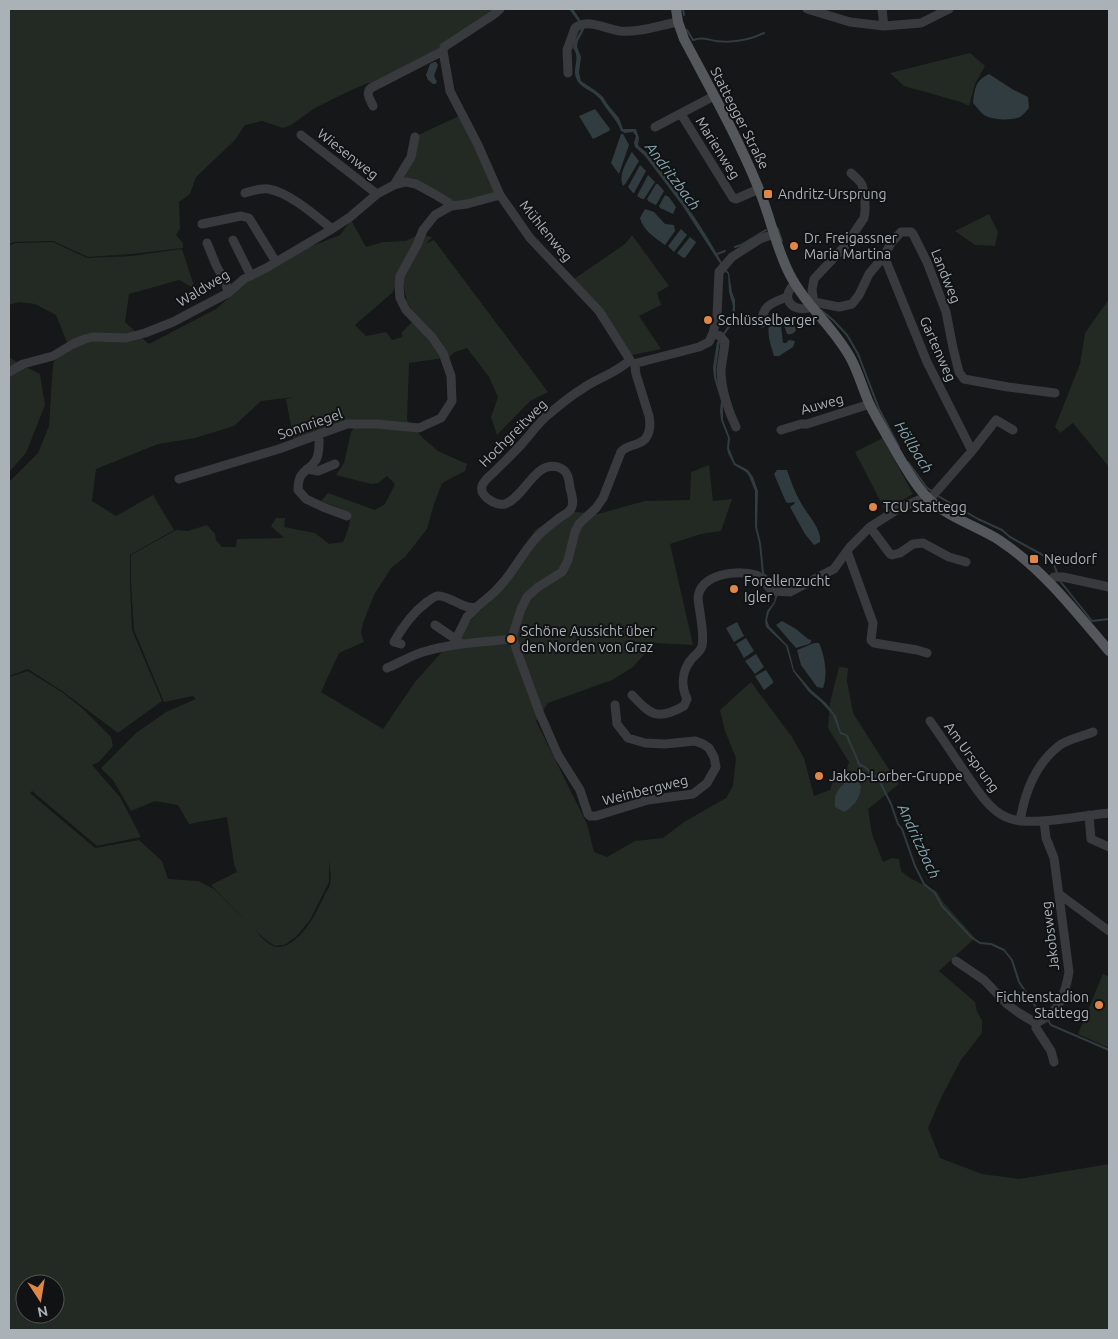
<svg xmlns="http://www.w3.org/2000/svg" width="1118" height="1339" viewBox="0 0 1118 1339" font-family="Ubuntu,sans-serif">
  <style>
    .green { fill: #232a23; fill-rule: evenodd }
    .water { fill: #313c40 }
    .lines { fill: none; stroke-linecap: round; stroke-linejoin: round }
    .stream { stroke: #313c40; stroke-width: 2 }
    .minor { stroke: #383a3d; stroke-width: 9 }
    .major { stroke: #54575b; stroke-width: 10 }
    .poi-dot { fill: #e08646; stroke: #111213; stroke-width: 2 }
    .labels { text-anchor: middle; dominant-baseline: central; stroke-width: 4; stroke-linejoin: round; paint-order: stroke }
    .street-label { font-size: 14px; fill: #aab1b7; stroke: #111213 }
    .poi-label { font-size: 14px; fill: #aab1b7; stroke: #111213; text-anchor: start }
    .water-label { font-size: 15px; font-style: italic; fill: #84a5ae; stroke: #111213 }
  </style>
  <rect width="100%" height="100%" fill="#161718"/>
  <path class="green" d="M9 9H497L441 45 435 52 371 84 368 83 343 94 315 108 291 125 283 128 262 121 245 125 234 141 196 177 190 194 179 202 180 229 176 235 183 243V248L132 254 88 257 53 241 15 242 9 244Z
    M970 53 985 66 975 84 969 106 961 102 904 86 890 73Z
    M459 116 464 123 496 193 460 203 449 200 407 181 401 176 418 135Z
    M989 214 998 232 995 246 975 245 955 231Z
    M351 220 366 247 383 242 406 241 419 234 432 237 426 244 434 240 548 392 530 401 497 435 491 417 498 397 489 377 467 348 455 352 448 358 442 343 412 310 407 301 403 285 397 277 393 292 355 325 366 336 386 332 392 340 402 337V332L412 322 429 337 443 358 409 363 407 420 423 438 438 451 467 464 465 471 442 483 434 504 427 529 405 557 391 568 374 595 363 623 361 633 364 642 339 653 321 692 383 729 415 682 448 645 509 579 535 530 566 511 598 514 645 501 690 500 691 472 709 465 713 501 732 499 721 531 701 534 670 544 693 645 654 643 633 667 612 680 548 703 536 721 587 824 594 852 607 857 635 841 663 838 684 822 726 798 733 786 736 758 725 731 720 710 751 682 792 737 804 758 814 796 830 790 834 777 846 771 849 762 828 728 830 703 839 667 848 668 847 681 853 713 881 757 899 784 868 809 872 834 883 862 892 858 899 859 901 871 910 878 936 891 944 903 975 938 939 971 975 1002 977 1012 982 1020V1033L961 1060 942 1096 928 1128 940 1158 982 1174 1019 1179 1109 1164V1330H9V677L28 671 63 693 82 708 111 737 113 746 99 762 92 765 120 797 141 837 97 846 32 791 30 793 95 848 139 840 162 861 168 879 198 881 214 889 252 927 211 885 237 872 234 864 227 817 189 824 178 805 155 801 131 811 113 780 101 768 136 733 166 712 196 699 193 696 164 702 134 630 131 584V555L176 530 188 531 207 525 215 534 216 540 222 547H236L237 539 284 538 271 526 276 518H285L284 527 315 533 329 544 343 542C357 510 349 512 321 501L328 493 375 510 385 504 395 484 387 476 378 483 371 484 336 475 344 463 351 432 356 425 354 421 294 442 286 399 294 397 261 401 234 426 195 438 158 444 96 469 92 501 116 516 153 495 174 530 130 555V584L132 630 162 701 118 733 62 691 28 669 9 676V482L38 453 49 426 53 364 57 357 87 340 141 337 149 344 216 309 246 283 302 250 340 235ZM329 859C329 867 332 876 330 883 330 887 327 891 325 894 318 911 299 948 277 947 269 946 261 937 256 931L266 940 275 946 284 945 296 937 310 920 329 882ZM25 1284H55V1314H25Z
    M632 235 669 286 657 293 661 305 639 316 661 349 632 355 574 279 625 244Z
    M53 242 87 258 131 256 182 249 195 289 179 280 129 294 125 322 138 334 68 345 56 315 35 304 19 302 9 305V246L15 243Z
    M1109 299V467L1073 423 1060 433 1055 427 1080 364 1085 333Z
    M9 357 18 363 40 374 45 405 26 453 9 472Z
    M883 438 913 494 885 510 855 452Z
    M1103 974 1109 977V1048L1078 1034Z"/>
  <path class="water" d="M569 9H573L581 21 584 30 578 41 577 47 581 57 579 73 581 81 596 91 603 97 608 105 619 118 623 129H636L639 138 638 145C641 149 646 151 649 155 675 188 703 227 722 263L721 265 682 205 645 156 635 147 634 143 636 136 633 132 625 133 621 131C618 122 612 116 606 108 603 104 601 99 597 96 591 90 580 88 576 78 572 68 581 58 573 48L574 42 581 30 578 21Z
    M434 62H436L438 65 434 76 437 82 435 84H433L428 80 426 75 430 64Z
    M989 74 1012 89 1028 97 1029 108C1026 111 1023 115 1020 117 1011 121 992 120 984 115 980 112 977 107 973 103 975 88 975 81 989 74Z
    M595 109 610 129 609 131 593 139 579 116Z
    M621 134H623L629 145 619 174 611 163Z
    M632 152 639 161 626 183 623 186C618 175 626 164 631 153Z
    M640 165 646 171 634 193H633L628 187Z
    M648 175 655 182 644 199H642L637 196Z
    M656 184H658L664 191 656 205 648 201 647 199Z
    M665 195 669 197 676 207 673 214 660 208 659 206Z
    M645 209 654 212 665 224 674 225 675 231 665 245C655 238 643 230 640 218Z
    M681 229 687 235 674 252 668 246Z
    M690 237 696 242 695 244 685 258 682 257 677 253Z
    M724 267 729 273 732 292 735 300V316L730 327 720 341 716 368V377L723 401V420L730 438 729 448 735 463 748 470 753 477 758 491 757 527 761 543 764 573 774 581 778 594 775 603 769 612 767 620 769 626 788 646 794 670 811 690 826 703 836 716 841 732 848 735C853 750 862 763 864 779L859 784 861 786C860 799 854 806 844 812L835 807C834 794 837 790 846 782L856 783 862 778C860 763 851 750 846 736L840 734 833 715 822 703 809 692 793 671 786 646 766 627 765 621 767 611 774 602 776 593 772 582 762 574 759 543 755 527V491L749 476 746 472 734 465 728 453 727 448 728 438 721 420 720 411 721 401 714 378 713 367 717 342 728 326 732 316 733 306 729 292 728 274 723 269Z
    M792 316 796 330C794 334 791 335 787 334L784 325 781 326 783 343H786L789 340 795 341 793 347 779 356H774C771 345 767 336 769 325Z
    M777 470H787C791 481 795 493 801 503 807 514 822 529 820 542L814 545 805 534 790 507 794 504 795 502 788 503 786 502 774 474Z
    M782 621 796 629 808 639 811 640V642L809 644 796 648 776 625Z
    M737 622 744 636 734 642 726 628Z
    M746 638 754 651 744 658 736 644Z
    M814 643H819C825 657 828 674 823 688L817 687 801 665 797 650Z
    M756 654 764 667 755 674 745 661Z
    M766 670 773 681V683L764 690 755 676Z"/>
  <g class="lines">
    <path class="stream" d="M683 9 684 15
      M687 30 693 40C703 37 706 39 716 41 732 43 750 40 764 33
      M776 227 778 229 782 241
      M735 247 741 245 766 230
      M717 254 725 251
      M821 310 834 321 847 335 858 354 879 409 899 447
      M908 462 927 488 932 491
      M938 496 978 519 1002 530 1010 537 1041 554 1053 562 1057 573
      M1060 581 1092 621 1109 619
      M858 763 865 767 871 773 878 778 891 804 898 824 902 829 915 866 924 884 935 893 942 906 971 937 980 943 991 944 1004 950 1012 960 1019 982 1042 1016
      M1048 1020 1051 1025 1109 1050"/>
    <path class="minor" d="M500 9 493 15 444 47 443 51 450 91 478 145 500 195 530 238 599 311 630 360
      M807 9 850 22 884 26 921 23 949 9
      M882 9 884 26
      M568 73 567 50 575 28C589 18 605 29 620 31 639 33 660 25 678 22
      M373 106C370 99 365 94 371 88L443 51
      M681 114 733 198 736 199 759 189
      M655 127 714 96
      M301 135 377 194
      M394 185 411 157 415 137
      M245 193C252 191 260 188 268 189 289 192 316 216 332 229
      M202 224 241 216 249 218 276 262
      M233 240 251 276
      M207 243 216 265 226 284 228 293
      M884 256 927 362 972 451
      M795 284C778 298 794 314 811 307
      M809 305 814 302 839 307 852 304 859 295 869 274 884 256 891 243 901 232H911L913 234 927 262 946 312 953 348 959 372 964 379 1008 387 1055 393
      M809 305 813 297 812 290 814 279 845 246 864 218C866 211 865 193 862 185 860 180 855 177 851 173
      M762 323C762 305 772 303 787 297
      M713 333 720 336 725 342C724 352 722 361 721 370 721 388 728 411 736 427
      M637 363 699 347 709 342 713 333 717 316 719 272 732 257 760 239 774 234
      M9 372 23 364 53 356 73 344 85 339 93 337 126 338 145 333 173 322 228 293 244 279 266 268 332 229 350 217 377 194 394 185 406 182 416 184 436 195 449 203 451 206 467 204 500 195
      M781 430 801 424H807L870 404
      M319 435C319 443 320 453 316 460 308 473 298 469 298 490L306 499 323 507 347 516
      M307 469 318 471 335 464
      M179 479 279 449 347 424H377L419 428 441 418 452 401 451 376 443 353 432 337 406 310 400 298 399 287 400 276 417 245 423 230 435 215 451 206
      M929 500 972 451 996 420 1013 430
      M870 527 890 554 892 555 900 553 913 544 923 543 949 557 966 562
      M847 551 873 623 871 640 874 643 917 650 927 653
      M1049 582 1054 577H1063L1109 587
      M435 625 457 640
      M401 644 394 642C403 626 412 613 427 602 430 600 433 597 437 596 442 595 449 599 454 601 460 604 469 609 476 607 479 606 482 602 485 600 508 583 517 560 535 539 541 532 550 525 558 519 561 516 567 514 570 510 575 505 572 495 570 488 569 479 568 470 558 467 535 460 525 497 505 504 496 506 479 496 482 486 484 480 490 476 494 472 505 461 516 451 526 439 533 431 540 421 549 414 560 405 570 396 582 389 597 378 617 373 630 360
      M461 644 457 640V637L467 617 477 607
      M387 668C399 663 410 656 423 652 452 643 483 642 513 639
      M632 695C651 715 657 721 684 706L687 699C681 686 682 672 690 661 694 655 700 653 702 646 705 633 699 611 698 598 700 574 737 569 756 575 763 578 767 587 773 591L790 592 830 571 834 569 850 547 870 527 898 509 926 497
      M615 705 617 724 628 738 645 743 665 744 695 741 703 744 709 748 714 757 716 767 707 783 693 794 648 800 596 816H590L588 814 580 790 558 755 540 714 519 657 513 639V634L521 609 527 597 538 587 562 572 568 560 575 532 579 524 596 508 603 498 621 452C626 446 633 446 639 443 650 439 651 426 649 416L636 374 635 367 637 363
      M930 721C940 735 950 750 960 765 972 782 987 809 1006 817 1028 828 1084 815 1109 813
      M1089 815 1091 839 1109 847
      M1020 821C1025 792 1035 764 1060 745 1067 740 1083 736 1093 732
      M1059 894 1109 931
      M956 961 984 980 1007 1004 1019 1013 1036 1023
      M1036 1023C1059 1013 1065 995 1069 972L1054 858 1046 838 1044 821
      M1036 1023V1028L1051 1051 1054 1062"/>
    <path class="major" d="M676 9 678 22 684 39C710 88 737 136 758 187 770 215 775 245 789 273 805 305 833 326 850 357 858 371 862 387 869 403 874 414 881 425 887 436 899 456 909 477 924 494 941 515 977 526 999 540 1043 569 1076 612 1109 651"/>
  </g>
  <g class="poi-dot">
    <rect x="763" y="189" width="10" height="10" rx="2.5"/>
    <circle cx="794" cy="246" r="5"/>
    <circle cx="708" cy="320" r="5"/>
    <circle cx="873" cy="507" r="5"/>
    <rect x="1029" y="554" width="10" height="10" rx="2.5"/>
    <circle cx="734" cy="589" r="5"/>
    <circle cx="511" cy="639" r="5"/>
    <circle cx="819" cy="776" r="5"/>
    <circle cx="1099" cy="1005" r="5"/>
  </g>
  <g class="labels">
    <g class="street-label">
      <text transform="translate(740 118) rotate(63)">Stattegger Straße</text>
      <text transform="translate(718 148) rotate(58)">Marienweg</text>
      <text transform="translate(348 154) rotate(38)">Wiesenweg</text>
      <text transform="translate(546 231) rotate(51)">Mühlenweg</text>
      <text transform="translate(946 276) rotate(68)">Landweg</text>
      <text transform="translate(203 288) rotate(-31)">Waldweg</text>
      <text transform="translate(938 349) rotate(66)">Gartenweg</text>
      <text transform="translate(822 404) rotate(-16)">Auweg</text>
      <text transform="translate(310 424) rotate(-19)">Sonnriegel</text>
      <text transform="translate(513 433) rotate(-45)">Hochgreitweg</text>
      <text transform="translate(972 757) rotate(54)">Am Ursprung</text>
      <text transform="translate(645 790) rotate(-14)">Weinbergweg</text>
      <text transform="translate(1050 936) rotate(-97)">Jakobsweg</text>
    </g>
    <g class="poi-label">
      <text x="778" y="194">Andritz-Ursprung</text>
      <text x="804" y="238">Dr. Freigassner<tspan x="804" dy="16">Maria Martina</tspan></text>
      <text x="718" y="320">Schlüsselberger</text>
      <text x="883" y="507">TCU Stattegg</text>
      <text x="1044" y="559">Neudorf</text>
      <text x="744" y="581">Forellenzucht<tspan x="744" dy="16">Igler</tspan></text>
      <text x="521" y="631">Schöne Aussicht über<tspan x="521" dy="16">den Norden von Graz</tspan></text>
      <text x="829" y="776">Jakob-Lorber-Gruppe</text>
      <text x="1089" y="997" text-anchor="end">Fichtenstadion<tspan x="1089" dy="16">Stattegg</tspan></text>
    </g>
    <g class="water-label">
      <text transform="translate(673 176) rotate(53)">Andritzbach</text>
      <text transform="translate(914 447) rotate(58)">Höllbach</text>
      <text transform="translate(919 841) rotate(65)">Andritzbach</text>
    </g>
  </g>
  <rect width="1118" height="1339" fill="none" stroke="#aab1b7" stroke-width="20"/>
  <g transform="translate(40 1299) rotate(168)"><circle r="24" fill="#111213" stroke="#4e5255"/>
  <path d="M0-4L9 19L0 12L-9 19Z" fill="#e08646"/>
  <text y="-8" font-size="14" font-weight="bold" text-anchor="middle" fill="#aab1b7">N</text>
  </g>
</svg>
